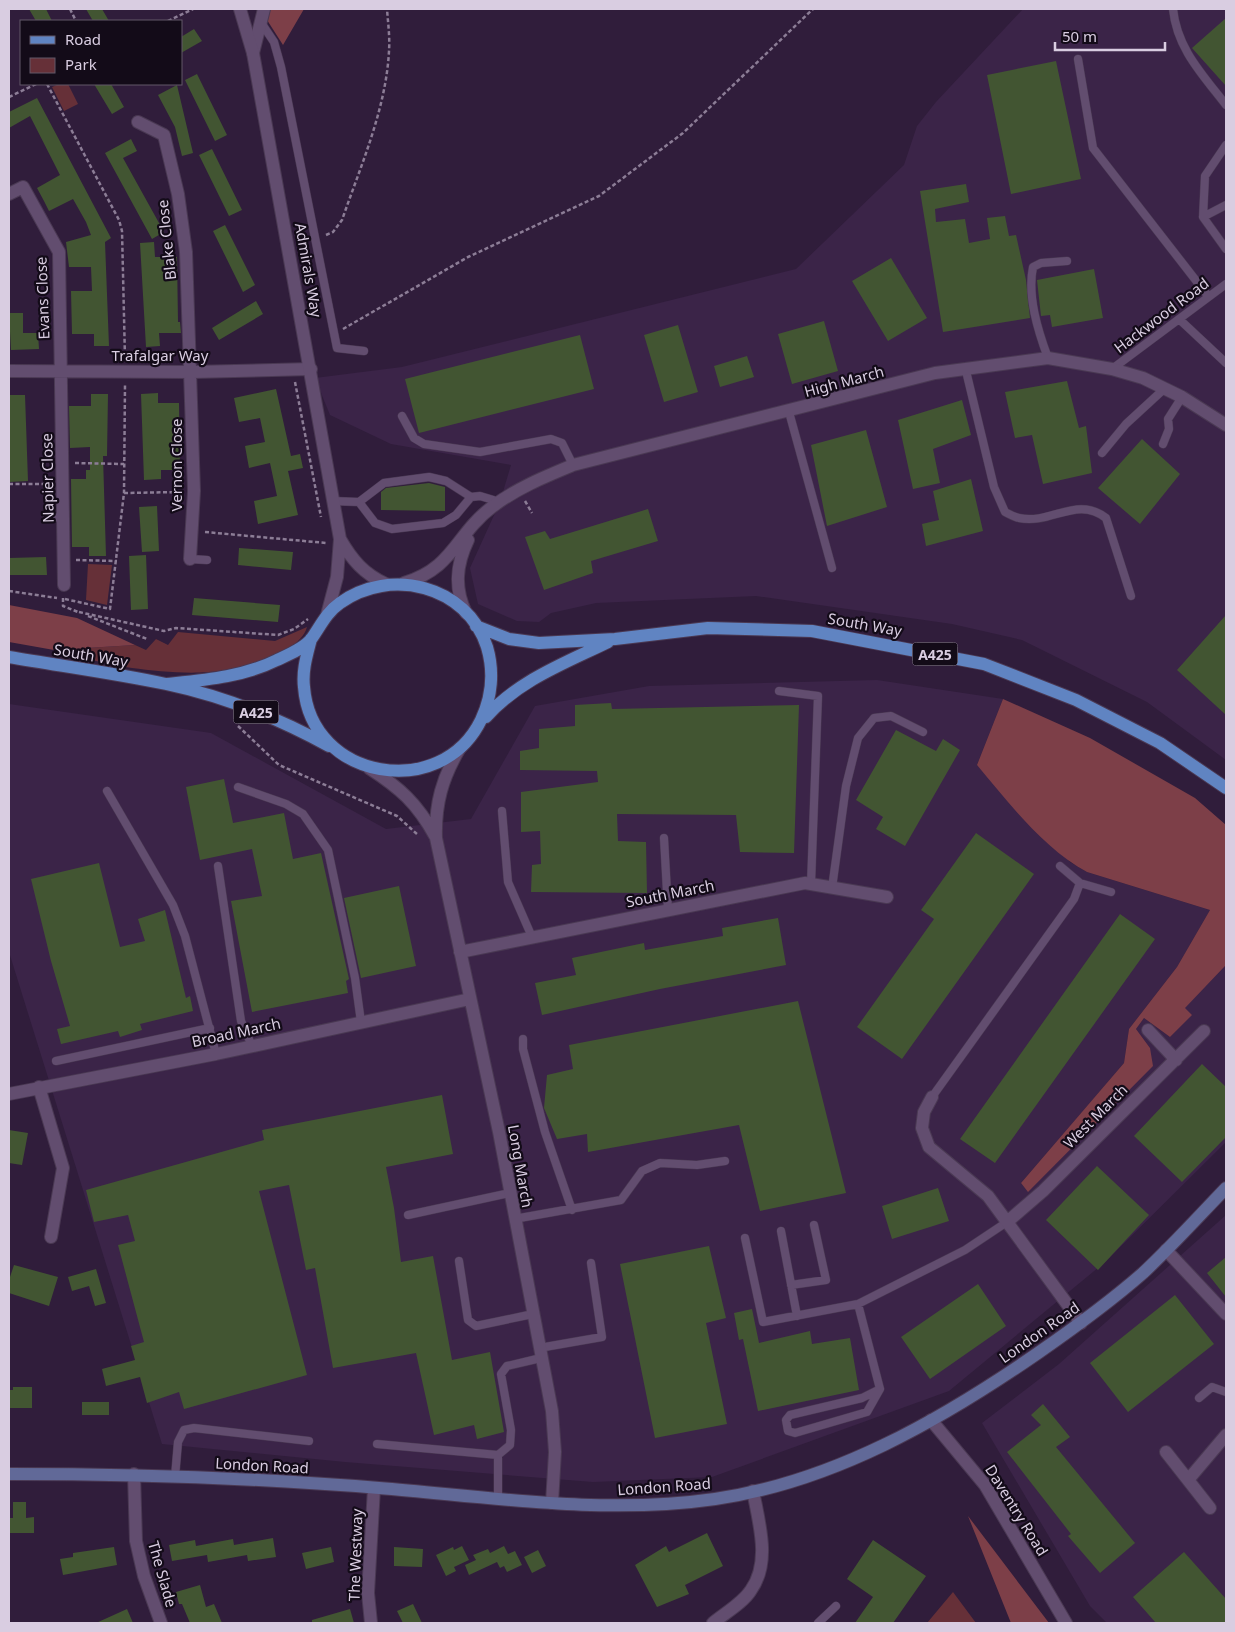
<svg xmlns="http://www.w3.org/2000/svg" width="1235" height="1632" viewBox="0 0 1235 1632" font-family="'Noto Sans',sans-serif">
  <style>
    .built { fill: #3b2448 }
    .green { fill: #663038 }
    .forest { fill: #7d3f48 }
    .building { fill: #425532 }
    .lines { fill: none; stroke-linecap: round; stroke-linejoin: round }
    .service-casing { stroke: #4a3953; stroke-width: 9 }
    .minor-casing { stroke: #4a3953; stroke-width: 14 }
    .tertiary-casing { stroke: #4a3953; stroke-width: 14 }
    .secondary-casing { stroke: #4a3953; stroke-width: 14 }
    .primary-casing { stroke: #4a3953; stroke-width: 14 }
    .path { stroke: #8c7d96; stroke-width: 2.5; stroke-dasharray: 4 2.5; stroke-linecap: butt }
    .service { stroke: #624d6f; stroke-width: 8 }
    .minor { stroke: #624d6f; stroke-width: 12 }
    .tertiary { stroke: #624d6f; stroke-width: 12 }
    .secondary { stroke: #616998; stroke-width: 12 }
    .primary { stroke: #6084c2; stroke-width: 12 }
    .labels { text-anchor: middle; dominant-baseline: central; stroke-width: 4.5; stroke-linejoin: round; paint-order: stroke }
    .shield { fill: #130b18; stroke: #9e93a5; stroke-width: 1 }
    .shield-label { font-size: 14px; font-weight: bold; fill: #d9cde1 }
    .street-label { font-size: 15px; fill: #d9cde1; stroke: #130b18 }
  </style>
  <rect width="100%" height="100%" fill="#301d3b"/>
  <path class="built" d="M1023 9H1226V760L1147 702 1022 640 952 624 756 596 596 603 551 613 539 622 517 621 478 604 470 568 500 502 511 465 391 444 330 415 315 378 402 367 796 269 904 165 917 126 936 102Z
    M877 680 1003 699 977 765 1070 862 1087 872 1210 910 1177 967 1129 1029 1124 1063 1021 1183 1028 1191 1150 1048 1136 1029 1144 1018 1170 1037 1191 1015 1184 1008 1226 965V1142L1105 1262 949 1391 712 1477 593 1482 345 1462 162 1444 9 952V704L211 733 386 829 471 819 535 706 649 686Z
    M1226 1215V1623H1107L1090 1606 982 1423 1059 1364Z"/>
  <path class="green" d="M59 84H68L78 104 64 111 52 87Z
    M88 564 112 565 107 605 86 600Z
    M307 627C299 656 236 670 208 672 186 674 154 671 132 668 106 665 80 656 54 650L135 645 146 650 156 639 168 645 178 632 275 641Z
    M953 1592 976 1623H927Z"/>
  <path class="forest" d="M260 9H304L283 45Z
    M9 605 77 618 135 645 54 650 9 642Z
    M1003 699 1090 738 1195 798 1226 825V965L1185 1008 1192 1015 1170 1037 1144 1018 1136 1029 1150 1048 1153 1066 1028 1192 1021 1183 1124 1063 1129 1029 1177 967 1210 910 1087 872C1043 848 1009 803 977 765Z
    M968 1516 1049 1623H1011Z"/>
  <path class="building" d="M29 9H46L52 21H36Z
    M86 9H102L109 21H93Z
    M1226 18V86L1192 48Z
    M194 29 202 41 181 53V37Z
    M1056 61 1081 179 1011 194 987 75Z
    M197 74 227 135 215 141 185 80Z
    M94 84H111L124 107 112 114Z
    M177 85 193 153 182 156 175 127 158 95Z
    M37 98 111 238 105 242 109 346H94V334H72L71 291H92L91 267H69L66 242 91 235 86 222 73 199 49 211 44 201 37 188 60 175 30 116 9 128V112Z
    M131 139 137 151 123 158 164 232 152 239 105 153Z
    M212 149 242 210 229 216 199 155Z
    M966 184 969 202 935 209 936 222 965 219 969 243 990 239 987 218 1005 216 1009 236 1016 235 1026 280 1030 318 943 332 920 191Z
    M225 225 255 285 243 292 213 231Z
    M154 242 155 257H177L178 322H180L181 333H159L160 346 146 347 140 243Z
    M891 258 927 318 888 341 852 281Z
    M1094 269 1103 318 1052 327 1050 315 1041 316 1037 280Z
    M256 301 263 314 219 340 212 328Z
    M9 313H23V333H38L39 349 11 350Z
    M824 321 838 371 792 384 778 334Z
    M678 325 698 392 664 402 644 335Z
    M580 335 594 389 419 433 405 379Z
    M747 356 754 377 720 387 714 366Z
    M1067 381 1079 428 1086 426 1092 473 1043 484 1032 435 1015 438 1005 392Z
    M276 389 291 456 300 454 303 468 288 471 298 515 258 524 254 501 277 496 270 463 249 468 245 446 265 442 260 418 239 422 234 398Z
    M158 393V403H179L180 470H161V479L144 480 141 394Z
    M91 394H108L107 456H103L106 556H89V547H72L71 479H86V470H90V447L70 448 69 406H91Z
    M9 395H25L28 481 9 482Z
    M962 400 971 435 933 449 940 483 913 489 898 420Z
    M866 430 887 507 827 526 811 445Z
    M1142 439 1180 474 1140 524 1098 488Z
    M971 479 983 531 926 546 922 524 939 520 933 491Z
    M429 483 445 487V511L381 510V492L386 488Z
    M157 506 159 551 142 552 139 507Z
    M648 509 658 541 591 561 593 573 544 590 525 537 545 531 550 539Z
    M239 548 293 552 291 570 238 565Z
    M146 555 148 609 131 610 129 556Z
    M46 557 47 575H9V558Z
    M194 598 280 605 278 622 192 615Z
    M1226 615V715L1177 670Z
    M611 703 612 709 799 705 794 853 740 852 736 815 617 814 618 841 646 842 647 893 531 892 532 865 541 864 540 831 521 832V792L598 782 597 771 520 770V751L539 748V729L575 726V705Z
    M896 730 936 751 943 739 960 750 905 846 876 829 883 817 856 800Z
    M224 779 233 823 284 813 293 859 321 853 349 979 346 981 348 993 252 1012 231 901 262 896 252 849 200 860 186 787Z
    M976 833 1034 874 902 1059 857 1027 934 919 921 910Z
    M99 863 120 947 145 941 138 919 165 910 186 998 190 996 193 1011 140 1024 142 1030 120 1037 118 1031 61 1044 57 1029 70 1026 51 961 31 879Z
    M399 886 416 966 361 978 344 898Z
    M1120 914 1155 939 995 1163 960 1139Z
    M778 918 786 965 660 989 542 1015 535 983 576 975 572 958 644 943 645 950 723 936 722 928Z
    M798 1001 846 1193 760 1211 739 1125 588 1152 587 1134 557 1139 544 1108 547 1075 573 1069 569 1045Z
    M1202 1064 1226 1087V1137L1182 1182 1134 1136Z
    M442 1095 453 1154 386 1167 394 1208 401 1262 433 1256 452 1360 490 1352 504 1432 477 1439 474 1425 434 1435 416 1353 333 1368 315 1268 306 1270 289 1185 259 1191 307 1375 184 1409 179 1392 147 1403 140 1377 106 1386 102 1369 135 1360 131 1346 144 1342 118 1245 135 1241 128 1215 94 1222 86 1190 264 1140 262 1130Z
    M9 1130 28 1133 22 1165 9 1163Z
    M1097 1166 1149 1215 1098 1270 1046 1220Z
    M938 1188 949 1221 892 1239 882 1206Z
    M709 1246 726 1318 706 1323 727 1424 655 1438 620 1264Z
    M1226 1257V1297L1207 1273Z
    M14 1265 58 1277 49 1306 9 1293V1280Z
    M96 1269 106 1303 95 1306 89 1286 72 1291 68 1277Z
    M978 1284 1006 1326 930 1379 901 1337Z
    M1175 1295 1214 1344 1128 1412 1090 1363Z
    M752 1309 759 1343 810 1331 812 1344 850 1338 859 1390 758 1411 743 1339 739 1340 734 1313Z
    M13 1387H32V1408H9V1390H13Z
    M82 1402H109V1415H82Z
    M1043 1404 1070 1437 1056 1447 1135 1543 1100 1573 1068 1536 1071 1534 1007 1452 1041 1425 1031 1415Z
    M13 1502H26V1518L34 1517V1533H9V1518H13Z
    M707 1533 723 1566 685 1585 689 1594 657 1607 635 1565 666 1546 669 1552Z
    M273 1538 276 1557 248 1561 247 1555 208 1562 207 1555 172 1561 169 1545 195 1540 196 1546 233 1539 234 1545Z
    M873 1540 926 1576 893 1623H855L873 1597 847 1579Z
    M462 1546 469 1560 454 1567 456 1571 446 1576 436 1555 453 1547 454 1550Z
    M504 1546 508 1554 515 1551 522 1565 507 1572 504 1566 500 1568 497 1562 469 1575 465 1565 476 1560 473 1555 488 1549 490 1553Z
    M114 1547 117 1565 63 1575 60 1559 73 1557V1553Z
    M331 1547 334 1562 306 1569 302 1553Z
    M394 1547 423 1549 422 1567 394 1566Z
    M538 1550 546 1566 532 1573 524 1557Z
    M1184 1552 1226 1599V1623H1156L1133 1597Z
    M200 1585 206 1607 214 1604 222 1623H190L182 1604H179L176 1592Z
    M413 1604 422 1623H403L397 1611Z
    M127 1609 133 1623H96Z
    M350 1609 354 1623H312V1620Z"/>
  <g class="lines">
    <defs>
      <path id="service" d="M1173 9C1177 49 1203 75 1226 105
        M262 24 274 42 281 67 337 348 364 351
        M1078 59 1093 148 1208 296
        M1226 145 1205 176 1203 217 1226 249
        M1203 217 1226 205
        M1179 319 1226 363
        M1048 358C1038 331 1027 296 1033 267L1041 263 1067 261
        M1112 369 1226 284
        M966 371 994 487 1005 512C1009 514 1014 517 1019 518 1051 525 1077 495 1106 518L1131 596
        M789 412 832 568
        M402 416 414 438 424 444 480 452 551 439 562 443 573 465
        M1163 444 1169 429 1168 419 1182 397
        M1102 453 1126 424 1164 389
        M332 501 359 502 375 523 392 529 443 523 456 515 471 497 480 496 500 502
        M359 502 384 483 429 477 446 481 471 497
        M47 518 64 517
        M190 559 207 560
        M779 691 818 696 811 884
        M238 787 286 804 303 814 328 850 355 978 361 1022
        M107 791 173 905 185 936 216 1054
        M502 811 508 882 532 937
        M664 838 668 910
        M218 866 241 1021 252 1046
        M1060 866 1080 883 1111 892
        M832 888 846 786 858 738 874 718 891 716 923 732
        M523 1039V1049L545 1132 572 1210
        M56 1061 210 1028
        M932 1097 1074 899 1080 883
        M408 1215 510 1193
        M514 1219 621 1200 642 1171 660 1163 697 1165 725 1161
        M781 1231 797 1316
        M745 1238 763 1322 858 1304 965 1250 1007 1222
        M459 1261 468 1320 476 1326 533 1314
        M791 1285 826 1280 814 1225
        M858 1304 880 1389 862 1398 790 1415 786 1420 788 1431 795 1433 867 1412 880 1389
        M539 1348 602 1337 591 1263
        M1199 1398 1212 1387 1226 1392
        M377 1444 498 1455V1498
        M498 1455 510 1445 511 1430 501 1374 507 1366 541 1358
        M175 1477 178 1442 184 1430 194 1428 309 1441
        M818 1623 836 1606"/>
      <path id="minor" d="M253 53 264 9
        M138 122 164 135 178 194 186 252 194 491 190 559
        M9 194 23 187 59 252 64 585
        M9 371 192 372 311 369
        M404 583C454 568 455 535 492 507 517 488 544 477 573 465L935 373 1048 358 1112 369 1143 378 1182 397 1226 425
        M466 613C454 588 456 565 468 540
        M460 748C442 778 435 804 436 838L499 1132 552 1411 555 1452 552 1503
        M369 768C400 788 417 803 435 836
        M460 952 805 883 887 897
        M1148 1030 1176 1060
        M39 1087 63 1168 51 1237
        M9 1094 216 1054 470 999
        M932 1097 924 1112 922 1128 929 1147 988 1196 1081 1323
        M1007 1222 1043 1191 1204 1031
        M1166 1250 1226 1314
        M931 1420 985 1485 1066 1623
        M1166 1452 1210 1508
        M134 1474 136 1541 144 1576 161 1623
        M1188 1480 1226 1435
        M371 1623 368 1593 374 1488"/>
      <path id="tertiary" d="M240 9 253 53 340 539 337 577 327 615
        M340 539C352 560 364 574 386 584
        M713 1623C725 1613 743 1603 751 1590 771 1562 759 1523 753 1491"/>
      <path id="secondary" d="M9 1474C132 1474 256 1478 379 1488 490 1497 604 1515 715 1499 833 1482 941 1420 1038 1353 1074 1328 1110 1302 1143 1273 1172 1246 1199 1216 1226 1188"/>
      <path id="primary" d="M476 626 509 639 539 643 615 639 708 628 812 631 984 664 1076 700 1160 743 1226 788
        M9 657C61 666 114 673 166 684 223 696 278 718 329 746
        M167 684C205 680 243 677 277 660 288 655 305 648 312 638 321 625 327 612 340 603 390 567 467 585 487 647 494 671 492 697 481 720 441 802 311 780 304 687 302 670 307 655 311 639
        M486 717C519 680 565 663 608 642"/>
    </defs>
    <use href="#service" class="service-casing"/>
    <use href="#minor" class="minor-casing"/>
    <use href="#tertiary" class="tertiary-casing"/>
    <use href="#secondary" class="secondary-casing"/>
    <use href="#primary" class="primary-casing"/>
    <path class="path" d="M70 9 76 21
      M168 21 193 9
      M47 84 119 220 122 231 125 359
      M9 97 36 84
      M326 235 333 232 342 220C361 165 386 109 389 51 390 37 388 23 387 9
      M343 329 468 257 599 196 683 133 813 9
      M295 382 321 517
      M75 463 124 464
      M9 484H50
      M124 493 182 492
      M525 501 532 513
      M205 532 326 543
      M76 560 117 561
      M9 591 57 598
      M63 598V606L78 612
      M65 599 110 609 124 493 125 385
      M79 612 164 631 176 628 278 635 294 629 308 619
      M88 616 147 639
      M238 726 279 765 397 816 418 835"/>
    <use href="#service" class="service"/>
    <use href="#minor" class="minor"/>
    <use href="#tertiary" class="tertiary"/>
    <use href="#secondary" class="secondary"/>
    <use href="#primary" class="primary"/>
  </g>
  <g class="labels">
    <g class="shield">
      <rect x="912.5" y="642.5" width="45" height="23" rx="4"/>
      <rect x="233.5" y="700.5" width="45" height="23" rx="4"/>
    </g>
    <g class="shield-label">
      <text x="935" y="654">A425</text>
      <text x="256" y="712">A425</text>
    </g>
    <g class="street-label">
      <text transform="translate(166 240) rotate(-96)">Blake Close</text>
      <text transform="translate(309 270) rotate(80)">Admirals Way</text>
      <text transform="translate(42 298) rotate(-92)">Evans Close</text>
      <text transform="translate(1161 315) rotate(-37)">Hackwood Road</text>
      <text x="160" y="355">Trafalgar Way</text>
      <text transform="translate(844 381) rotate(-15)">High March</text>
      <text transform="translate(176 465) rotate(-90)">Vernon Close</text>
      <text transform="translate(47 478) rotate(-91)">Napier Close</text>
      <text transform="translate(865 624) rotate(10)">South Way</text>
      <text transform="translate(91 655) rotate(10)">South Way</text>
      <text transform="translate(670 893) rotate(-11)">South March</text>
      <text transform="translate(236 1032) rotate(-12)">Broad March</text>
      <text transform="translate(1095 1116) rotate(-45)">West March</text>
      <text transform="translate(521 1166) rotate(80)">Long March</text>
      <text transform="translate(1039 1332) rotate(-35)">London Road</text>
      <text transform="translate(262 1465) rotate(3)">London Road</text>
      <text transform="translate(664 1486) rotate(-4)">London Road</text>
      <text transform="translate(1017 1510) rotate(58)">Daventry Road</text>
      <text transform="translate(355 1555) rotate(-88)">The Westway</text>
      <text transform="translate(163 1574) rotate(74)">The Slade</text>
    </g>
  </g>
  <rect width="1235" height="1632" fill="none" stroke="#d9cde1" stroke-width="20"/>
  <rect x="20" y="20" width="162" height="65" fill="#130b18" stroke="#625968"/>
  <rect x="30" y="36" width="25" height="8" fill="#6084c2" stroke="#625968"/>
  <text x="65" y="45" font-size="15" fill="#d9cde1">Road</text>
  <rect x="30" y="58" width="25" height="15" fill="#663038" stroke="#625968"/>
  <text x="65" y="70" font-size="15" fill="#d9cde1">Park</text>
  <path d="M1055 42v8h110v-8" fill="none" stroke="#d9cde1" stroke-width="2.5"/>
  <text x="1062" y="42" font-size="15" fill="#d9cde1" stroke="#130b18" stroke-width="4" paint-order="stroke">50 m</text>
</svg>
